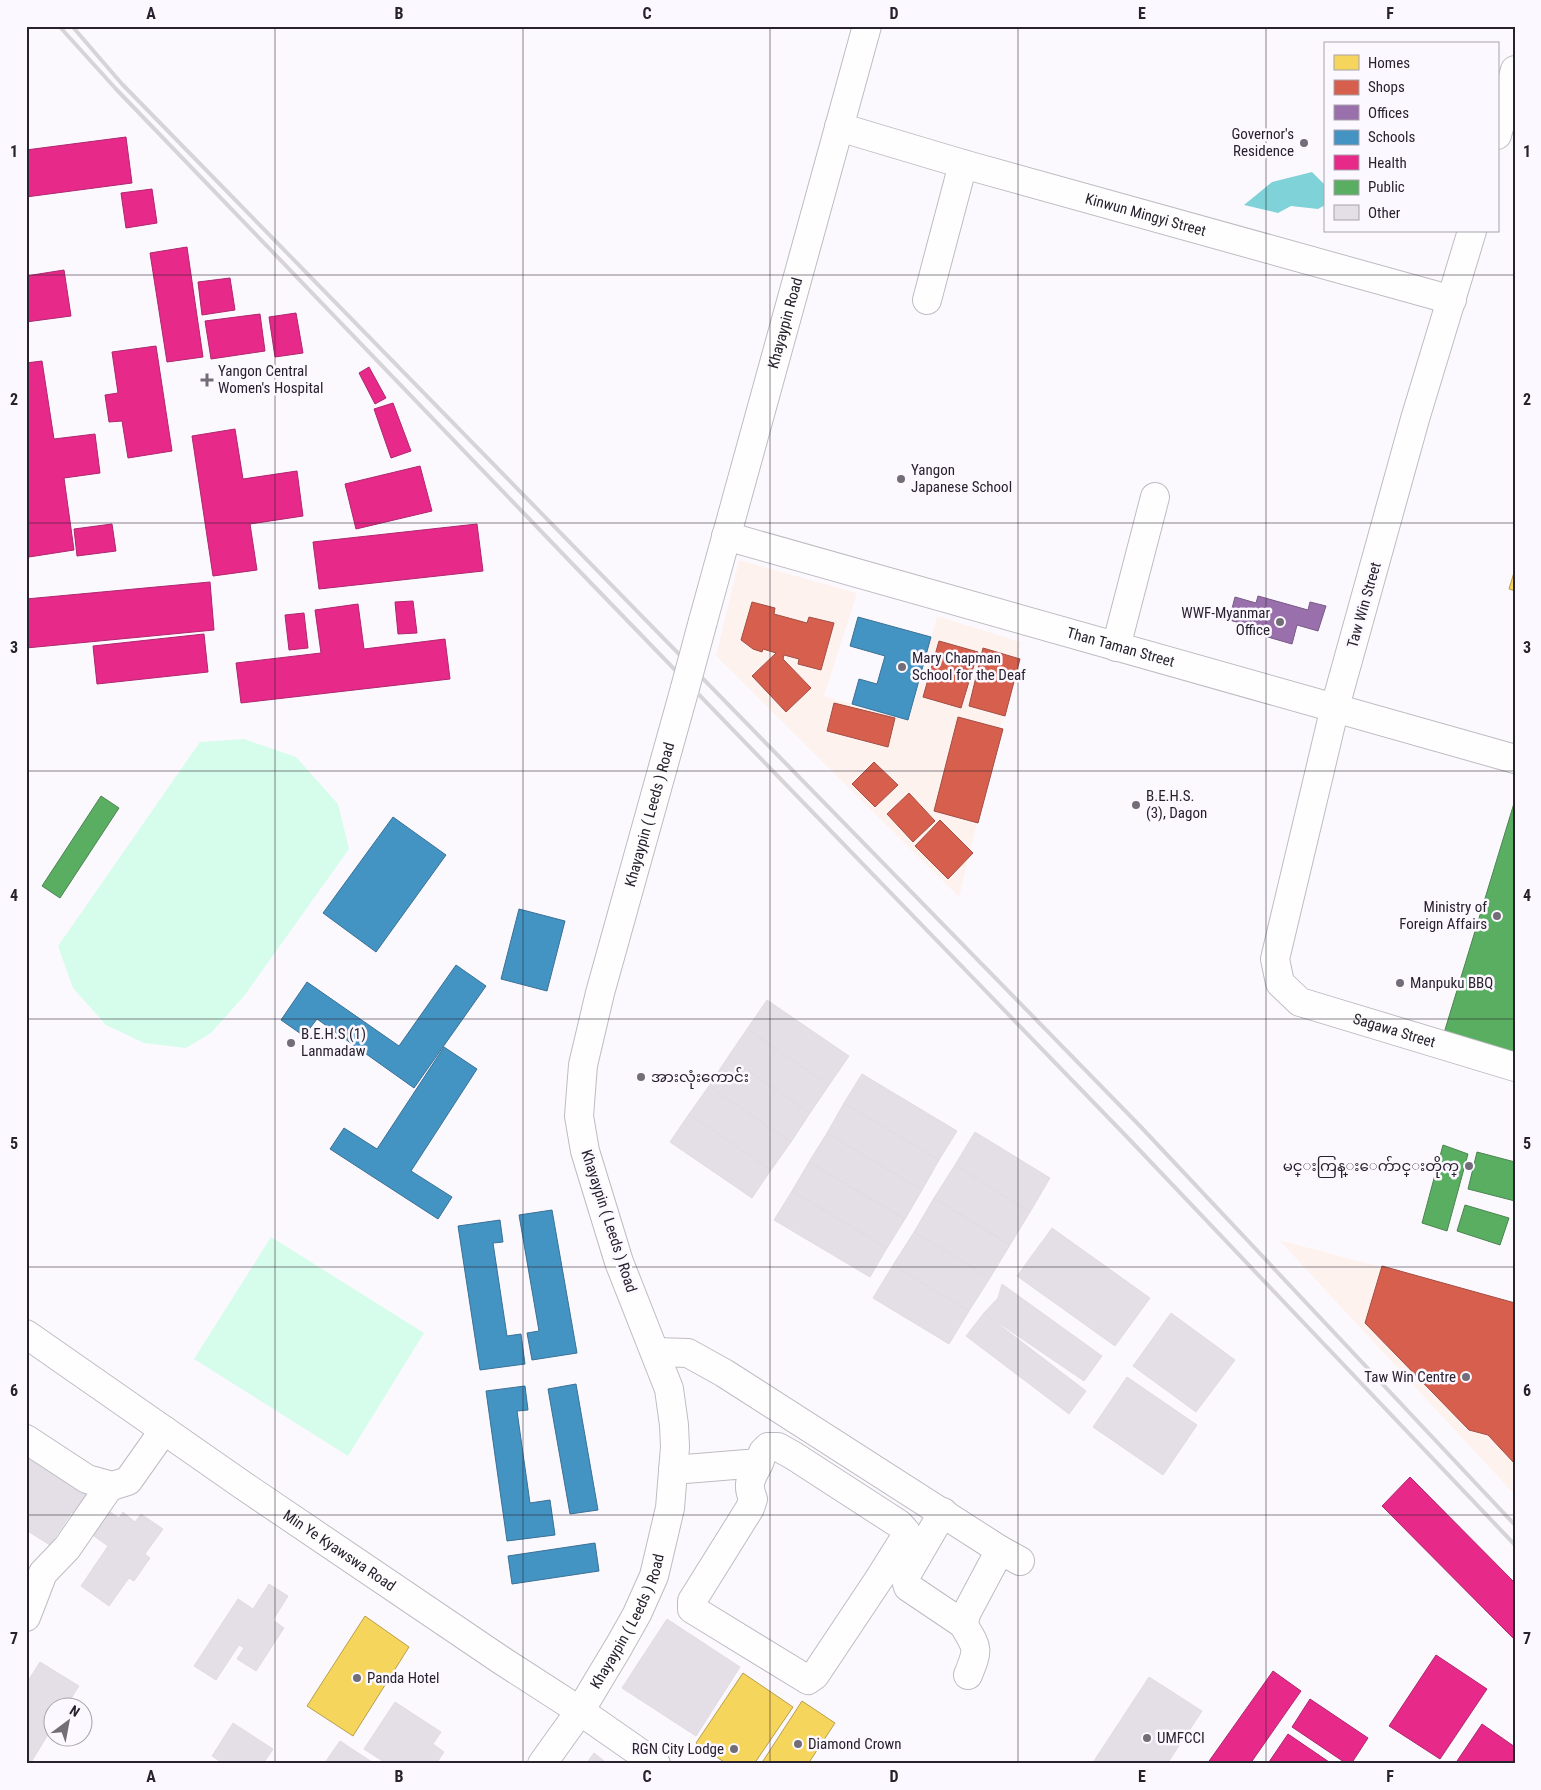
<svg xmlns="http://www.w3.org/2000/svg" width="1541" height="1790" viewBox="0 0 1541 1790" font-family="'Roboto Condensed','Noto Sans Myanmar',sans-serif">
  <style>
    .commercial { fill: #fef2ef }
    .green { fill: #d6fceb }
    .water { fill: #7fd2d8 }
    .homes { fill: #f6d55c; stroke: #b89f4e }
    .shops { fill: #d6604d; stroke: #a24d44 }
    .offices { fill: #9970ab; stroke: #775986 }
    .schools { fill: #4393c3; stroke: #3b7196 }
    .health { fill: #e7298a; stroke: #ae276e }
    .public { fill: #5aae61; stroke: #4b8452 }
    .building { fill: #e4dfe6; stroke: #e1dbe4 }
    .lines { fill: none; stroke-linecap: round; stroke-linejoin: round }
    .minor-casing { stroke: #bfbbc3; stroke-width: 30 }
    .major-casing { stroke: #bfbbc3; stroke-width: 30 }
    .minor { stroke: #fffeff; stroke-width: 28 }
    .major { stroke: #fffeff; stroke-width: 28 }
    .rail { stroke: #d6d4d7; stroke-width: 4 }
    .minor-bridge-casing { stroke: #bfbbc3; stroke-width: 30; stroke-linecap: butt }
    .minor-bridge { stroke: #fffeff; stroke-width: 28 }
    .grid { fill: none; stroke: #28222e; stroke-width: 1; stroke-opacity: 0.55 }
    .poi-dot { fill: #726d77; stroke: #fcf8ff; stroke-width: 2 }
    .labels { text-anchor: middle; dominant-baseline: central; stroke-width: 5; stroke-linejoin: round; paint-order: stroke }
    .poi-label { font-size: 15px; fill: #28222e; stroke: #fcf8ff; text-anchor: start }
    .street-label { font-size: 15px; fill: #28222e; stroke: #fcf8ff }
    .neatline { fill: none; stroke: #28222e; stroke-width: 2 }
    .grid-label { font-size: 16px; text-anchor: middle; font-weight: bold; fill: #28222e }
  </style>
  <rect width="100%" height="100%" fill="#fcf9fe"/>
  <path class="commercial" d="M739 560 857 593 824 696 909 721 937 616 1021 642 959 897 716 656Z
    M1279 1240 1515 1303V1495Z"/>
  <path class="green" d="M244 739 296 757 338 804 349 849 244 996 211 1033 186 1048 144 1043 106 1025 73 988 58 946 200 742Z
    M271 1237 424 1333 348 1456 194 1359Z"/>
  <path class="water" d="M1312 172 1325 185V205L1318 209 1291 206 1278 213 1244 205 1272 182Z"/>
  <path class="homes" d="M1515 569V591L1509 589Z
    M365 1616 409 1647 353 1736 307 1706Z
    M743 1673 793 1707 754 1764H727L696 1743Z
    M802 1701 835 1723 808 1764H761Z"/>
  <path class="shops" d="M752 602 775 608 774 614 807 623 809 617 834 623 821 670 798 664 799 659 784 655 783 659 811 688 786 712 752 676 776 653 763 649 762 652 753 649 741 640Z
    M939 641 978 652 961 708 923 697Z
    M983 648 1020 659 1005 716 969 706Z
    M834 703 895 718 888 747 827 731Z
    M958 717 1003 729 978 823 934 811Z
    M874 762 898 785 875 807 852 784Z
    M909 793 935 821 913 842 887 814Z
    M940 820 973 853 948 879 915 846Z
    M1382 1266 1515 1303V1464L1488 1435 1469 1430 1365 1323Z"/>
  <path class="offices" d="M1258 596 1308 610 1310 602 1326 606 1318 631 1297 625 1292 644 1247 631 1248 625 1229 620 1235 597 1256 603Z"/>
  <path class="schools" d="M858 617 931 637 908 720 852 704 859 679 877 684 885 656 850 646Z
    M393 817 446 855 376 952 323 913Z
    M519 909 565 921 547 991 501 979Z
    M456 965 486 986 414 1088 317 1019 304 1036 281 1020 307 982 399 1046Z
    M444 1047 477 1069 411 1171 452 1197 438 1219 330 1149 344 1128 377 1149Z
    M552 1210 577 1353 532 1360 527 1333 539 1331 519 1215Z
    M500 1220 503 1242 493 1243 507 1336 521 1334 525 1364 480 1370 458 1226Z
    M576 1384 598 1510 570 1514 548 1389Z
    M525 1386 528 1410 517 1411 530 1503 550 1500 555 1535 507 1541 486 1391Z
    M595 1543 599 1571 512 1584 508 1556Z"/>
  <path class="health" d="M126 137 132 183 26 197V150Z
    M152 189 157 223 126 228 121 193Z
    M187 247 203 357 167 362 150 253Z
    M64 270 71 316 26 322V276Z
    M230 278 235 310 202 315 198 282Z
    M296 313 303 353 275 357 269 317Z
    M260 314 265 351 211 359 205 321Z
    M156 346 172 451 128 458 122 421 109 422 105 395 118 393 112 352Z
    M42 361 54 439 95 434 100 473 64 478 74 550 29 557 26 536V363Z
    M369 367 386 398 375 404 359 373Z
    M393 403 411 451 391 458 374 409Z
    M235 429 243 479 297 471 303 516 250 524 257 570 213 576 192 436Z
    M420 466 432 511 356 529 345 484Z
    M112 524 116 551 77 556 74 529Z
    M477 524 483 571 319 589 313 542Z
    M210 582 214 630 26 648V599Z
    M413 601 417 633 398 634 395 602Z
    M358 604 364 649 445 639 450 679 241 703 236 663 321 653 315 610Z
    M304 613 308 648 289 650 285 615Z
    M204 634 208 672 97 684 93 646Z
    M1410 1477 1515 1583V1640L1382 1506Z
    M1436 1655 1487 1689 1440 1759 1389 1726Z
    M1273 1671 1301 1691 1250 1764H1207Z
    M1310 1699 1368 1738 1351 1764H1347L1292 1727Z
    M1482 1724 1515 1747V1764H1455Z
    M1288 1734 1332 1764H1271L1269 1762Z"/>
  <path class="public" d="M101 796 119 808 60 898 42 886Z
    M1515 800V1056L1444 1033Z
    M1443 1145 1468 1154 1447 1231 1422 1223Z
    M1477 1152 1515 1162V1201L1468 1189Z
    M1465 1205 1509 1218 1500 1245 1457 1231Z"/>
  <path class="building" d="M767 1000 849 1056 829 1085 747 1029Z
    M747 1029 829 1085 810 1113 728 1057Z
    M728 1057 810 1113 791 1142 709 1086Z
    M862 1074 957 1131 939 1160 844 1103Z
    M709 1086 791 1142 771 1170 689 1114Z
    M844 1103 939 1160 922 1190 827 1133Z
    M689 1114 771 1170 752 1198 670 1142Z
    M975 1132 1050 1178 1030 1212 955 1165Z
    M827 1133 922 1190 905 1219 809 1162Z
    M809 1162 905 1219 887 1248 792 1191Z
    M955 1165 1030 1212 1010 1245 934 1198Z
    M792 1191 887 1248 870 1277 774 1220Z
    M934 1198 1010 1245 990 1278 914 1232Z
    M1052 1228 1150 1298 1115 1346 1017 1276Z
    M914 1232 990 1278 969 1311 893 1265Z
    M893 1265 969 1311 949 1344 873 1298Z
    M1002 1284 1102 1356 1084 1381 984 1313 998 1298Z
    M984 1313 1086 1391 1069 1414 966 1336Z
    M1171 1313 1235 1360 1196 1412 1133 1366Z
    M1127 1377 1197 1425 1163 1475 1093 1427Z
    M26 1448 100 1497 84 1520 72 1512 50 1545 26 1530Z
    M103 1507 119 1518 123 1512 135 1522 141 1514 163 1529 145 1554 150 1558 134 1581 129 1578 109 1606 81 1586 108 1546 87 1531Z
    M269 1584 288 1596 273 1620 284 1628 256 1671 237 1659 244 1648 239 1645 216 1680 194 1666 238 1599 253 1609Z
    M667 1619 740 1667 696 1736 622 1688Z
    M40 1662 79 1686 65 1708H52V1728L30 1764H26V1684Z
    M1149 1677 1202 1711 1167 1764H1092Z
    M395 1702 441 1732 433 1744 444 1752 436 1764H387L364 1749Z
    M233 1723 273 1749 263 1764H224L212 1756Z
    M340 1741 375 1764H324Z
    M594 1753 608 1764H586Z"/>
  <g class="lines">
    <defs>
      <g id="minor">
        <path id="s1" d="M839 127 963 164 1452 300"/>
        <path d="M1497 135 1515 70"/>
        <path id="s2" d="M1472 231 1415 419 1335 707 1275 959 1280 983 1300 1002 1515 1067"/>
        <path d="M927 300 963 164"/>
        <path id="s3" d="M726 536C988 611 1252 683 1515 759"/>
        <path id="s4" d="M703 621 867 26"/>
        <path d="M1116 647 1155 497"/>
        <path d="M656 1352 688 1353 724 1373 1000 1550 1020 1561"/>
        <path d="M26 1439 87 1479 112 1486"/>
        <path d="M673 1470 759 1463C752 1477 746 1483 753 1499L750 1508 692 1601V1609L808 1680 815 1675 879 1579 906 1536V1532L899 1524 794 1456 778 1447H768L763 1452 759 1463"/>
        <path d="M943 1512 907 1574 906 1580 908 1587 963 1624"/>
        <path d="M26 1617 43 1573 67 1548 107 1490 112 1486 128 1481 164 1430"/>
        <path d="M968 1675C979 1648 978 1649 963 1624L967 1612 1000 1550"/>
        <path id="s5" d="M580 1711 619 1646 637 1614 654 1576 670 1508 675 1447 674 1425 669 1389 619 1262 585 1151 579 1116 583 1065 600 993 685 688"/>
      </g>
      <g id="major">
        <path id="s6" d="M26 1334 244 1486 501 1660 580 1711 656 1764"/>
        <path d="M542 1764 580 1711"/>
      </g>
    </defs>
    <use href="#minor" class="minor-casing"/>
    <use href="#major" class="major-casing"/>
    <use href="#minor" class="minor"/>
    <use href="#major" class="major"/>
    <path class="rail" d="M59 26 116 89 587 579 1128 1138 1515 1545
      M72 26 122 84 1140 1126 1515 1525"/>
    <defs>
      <path id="minor-bridge" d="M685 688 703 621"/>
    </defs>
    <use href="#minor-bridge" class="minor-bridge-casing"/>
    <use href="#minor-bridge" class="minor-bridge"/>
  </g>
  <path class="grid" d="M275 26V1764M523 26V1764M770 26V1764M1018 26V1764M1266 26V1764M26 275H1515M26 523H1515M26 771H1515M26 1019H1515M26 1267H1515M26 1515H1515"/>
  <g class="poi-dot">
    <circle cx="1304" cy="143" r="5"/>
    <path d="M204.5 372.5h5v5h5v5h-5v5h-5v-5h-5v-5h5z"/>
    <circle cx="901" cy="479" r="5"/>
    <circle cx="1280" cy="622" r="5"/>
    <circle cx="902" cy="667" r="5"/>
    <circle cx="1136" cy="805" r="5"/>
    <circle cx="1497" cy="916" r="5"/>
    <circle cx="1400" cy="983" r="5"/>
    <circle cx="291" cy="1043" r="5"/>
    <circle cx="641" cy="1077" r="5"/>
    <circle cx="1469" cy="1166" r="5"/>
    <circle cx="1466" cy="1377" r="5"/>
    <circle cx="357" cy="1678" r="5"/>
    <circle cx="1147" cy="1738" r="5"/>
    <circle cx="798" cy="1744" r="5"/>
    <circle cx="734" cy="1749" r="5"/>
  </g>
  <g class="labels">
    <g class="poi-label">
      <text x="1294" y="134" text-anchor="end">Governor's<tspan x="1294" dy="17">Residence</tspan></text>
      <text x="218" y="371">Yangon Central<tspan x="218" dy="17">Women's Hospital</tspan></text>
      <text x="911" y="470">Yangon<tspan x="911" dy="17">Japanese School</tspan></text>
      <text x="1270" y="613" text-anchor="end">WWF-Myanmar<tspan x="1270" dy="17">Office</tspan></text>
      <text x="912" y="658">Mary Chapman<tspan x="912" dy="17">School for the Deaf</tspan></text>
      <text x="1146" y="796">B.E.H.S.<tspan x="1146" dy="17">(3), Dagon</tspan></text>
      <text x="1487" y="907" text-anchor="end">Ministry of<tspan x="1487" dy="17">Foreign Affairs</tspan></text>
      <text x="1410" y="983">Manpuku BBQ</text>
      <text x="301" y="1034">B.E.H.S (1)<tspan x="301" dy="17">Lanmadaw</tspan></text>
      <text x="651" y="1077">အားလုံးကောင်း</text>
      <text x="1459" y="1166" text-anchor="end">မင္းကြန္းေက်ာင္းတိုက္</text>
      <text x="1456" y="1377" text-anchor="end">Taw Win Centre</text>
      <text x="367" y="1678">Panda Hotel</text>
      <text x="1157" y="1738">UMFCCI</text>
      <text x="808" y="1744">Diamond Crown</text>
      <text x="724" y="1749" text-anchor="end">RGN City Lodge</text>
    </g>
    <g class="street-label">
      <text stroke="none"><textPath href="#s1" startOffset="319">Kinwun Mingyi Street</textPath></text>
      <text stroke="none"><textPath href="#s4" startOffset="309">Khayaypin Road</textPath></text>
      <text transform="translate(1364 605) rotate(-74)">Taw Win Street</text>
      <text stroke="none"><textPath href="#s3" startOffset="410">Than Taman Street</textPath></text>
      <text stroke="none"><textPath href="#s5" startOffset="942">Khayaypin ( Leeds ) Road</textPath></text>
      <text stroke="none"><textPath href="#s2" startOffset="905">Sagawa Street</textPath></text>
      <text transform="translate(609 1221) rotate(72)">Khayaypin ( Leeds ) Road</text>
      <text stroke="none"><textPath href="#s6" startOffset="381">Min Ye Kyawswa Road</textPath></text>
      <text stroke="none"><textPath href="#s5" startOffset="102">Khayaypin ( Leeds ) Road</textPath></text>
    </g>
  </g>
  <rect width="1541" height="1790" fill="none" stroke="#fcf8ff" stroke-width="55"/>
  <rect x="1324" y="42" width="175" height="190" fill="#fcf8ff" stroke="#a7a2ab"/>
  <rect x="1334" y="55" width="25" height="15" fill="#f6d55c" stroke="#a7a2ab"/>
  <text x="1368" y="68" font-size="15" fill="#28222e">Homes</text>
  <rect x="1334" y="80" width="25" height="15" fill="#d6604d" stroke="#a7a2ab"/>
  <text x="1368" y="92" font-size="15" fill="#28222e">Shops</text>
  <rect x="1334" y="105" width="25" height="15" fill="#9970ab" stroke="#a7a2ab"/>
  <text x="1368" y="118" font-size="15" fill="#28222e">Offices</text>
  <rect x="1334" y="130" width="25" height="15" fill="#4393c3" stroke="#a7a2ab"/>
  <text x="1368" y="142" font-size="15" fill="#28222e">Schools</text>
  <rect x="1334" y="155" width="25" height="15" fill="#e7298a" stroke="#a7a2ab"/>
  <text x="1368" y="168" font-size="15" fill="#28222e">Health</text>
  <rect x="1334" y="180" width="25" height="15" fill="#5aae61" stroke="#a7a2ab"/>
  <text x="1368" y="192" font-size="15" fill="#28222e">Public</text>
  <rect x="1334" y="205" width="25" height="15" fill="#e4dfe6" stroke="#a7a2ab"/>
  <text x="1368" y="218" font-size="15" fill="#28222e">Other</text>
  <g transform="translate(68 1722) rotate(32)"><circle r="24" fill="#fcf8ff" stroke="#a7a2ab"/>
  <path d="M0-4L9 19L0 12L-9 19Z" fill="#726d77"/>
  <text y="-8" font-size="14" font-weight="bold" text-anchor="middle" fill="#28222e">N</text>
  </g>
  <rect x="28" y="28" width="1486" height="1734" class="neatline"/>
  <g class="grid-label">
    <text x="151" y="19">A</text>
    <text x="399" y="19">B</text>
    <text x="647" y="19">C</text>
    <text x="894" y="19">D</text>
    <text x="1142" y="19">E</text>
    <text x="1390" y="19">F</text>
    <text x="14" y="157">1</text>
    <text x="1527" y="157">1</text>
    <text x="14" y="405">2</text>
    <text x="1527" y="405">2</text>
    <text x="14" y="653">3</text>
    <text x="1527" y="653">3</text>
    <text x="14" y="901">4</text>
    <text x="1527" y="901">4</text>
    <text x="14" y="1149">5</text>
    <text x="1527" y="1149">5</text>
    <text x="14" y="1396">6</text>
    <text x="1527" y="1396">6</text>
    <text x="14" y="1644">7</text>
    <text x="1527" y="1644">7</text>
    <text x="151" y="1782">A</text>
    <text x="399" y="1782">B</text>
    <text x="647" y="1782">C</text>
    <text x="894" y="1782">D</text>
    <text x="1142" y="1782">E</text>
    <text x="1390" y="1782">F</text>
  </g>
</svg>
